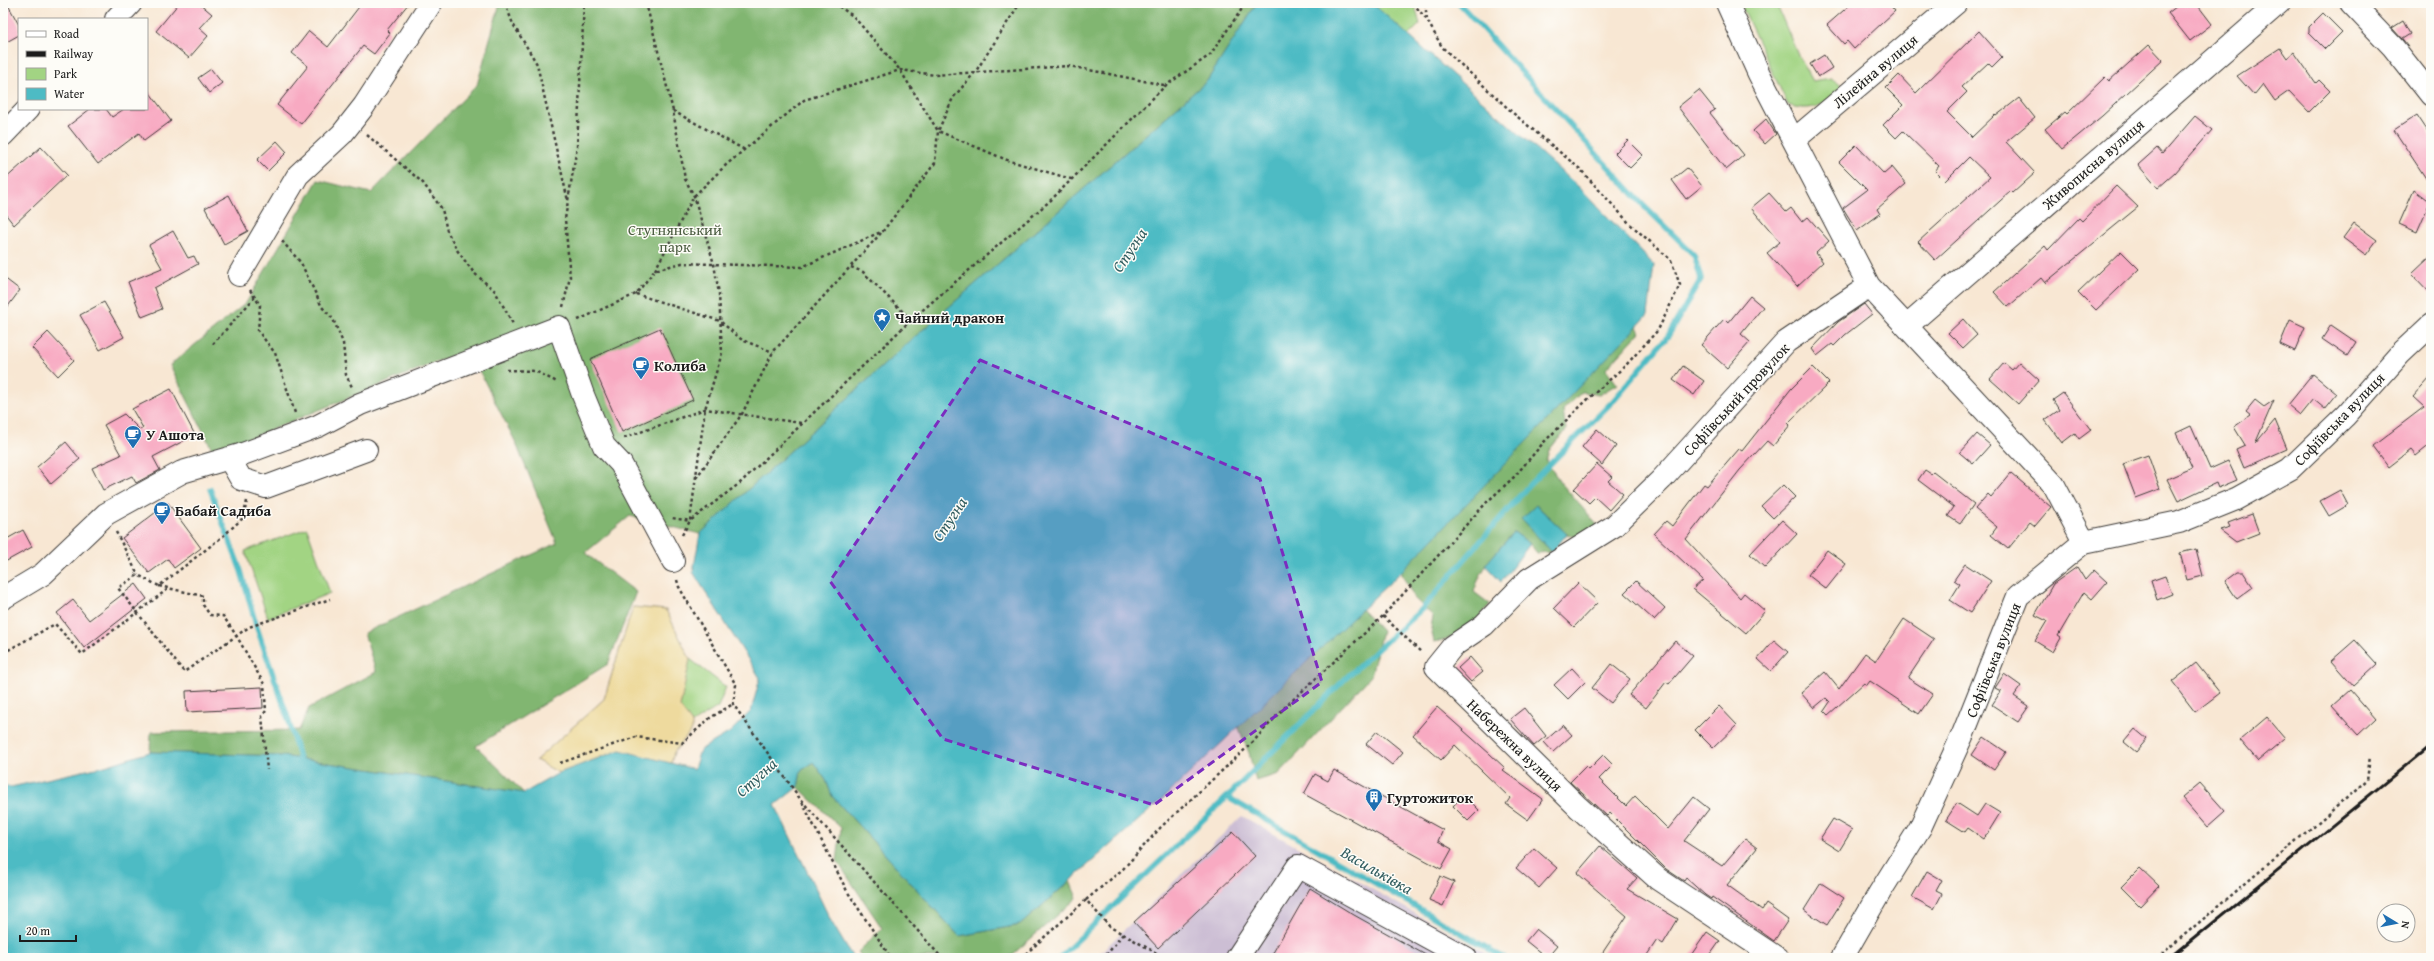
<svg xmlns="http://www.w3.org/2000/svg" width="2434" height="961" viewBox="0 0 2434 961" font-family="'Gentium Book Plus',serif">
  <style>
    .industrial { fill: #ccbed4 }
    .green { fill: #a2d483; stroke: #5f7850 }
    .forest { fill: #81b671; stroke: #4e6946 }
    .sand { fill: #eeda9e; stroke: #857b5d }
    .water { fill: #4dbbc4; stroke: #346c70 }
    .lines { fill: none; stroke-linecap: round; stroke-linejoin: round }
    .stream { stroke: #4dbbc4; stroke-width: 5.5 }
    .building { fill: #f8aac2 }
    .minor-casing { stroke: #3d3a37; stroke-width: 24 }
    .path { stroke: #3d3a37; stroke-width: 2.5; stroke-dasharray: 3 3; stroke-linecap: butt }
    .minor { stroke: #fff; stroke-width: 22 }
    .rail { stroke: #1c1c1c; stroke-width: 3 }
    .marked { fill: #7b2cbf; fill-opacity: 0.2; stroke: #7b2cbf; stroke-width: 3; stroke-dasharray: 8 5; stroke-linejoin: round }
    .labels { text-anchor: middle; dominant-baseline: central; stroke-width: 3; stroke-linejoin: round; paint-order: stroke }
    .street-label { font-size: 15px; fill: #1c1c1c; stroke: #fdfcf7 }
    .park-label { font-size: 15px; fill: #4b5c40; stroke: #fdfcf7 }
    .poi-label { font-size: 15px; font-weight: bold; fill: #1c1c1c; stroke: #fdfcf7; text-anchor: start }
    .water-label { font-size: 16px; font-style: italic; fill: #305c5f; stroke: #fdfcf7 }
  </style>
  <rect width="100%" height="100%" fill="#fdfcf7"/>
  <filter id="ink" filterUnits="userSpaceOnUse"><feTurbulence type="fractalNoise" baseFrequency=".025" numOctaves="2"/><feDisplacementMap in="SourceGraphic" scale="8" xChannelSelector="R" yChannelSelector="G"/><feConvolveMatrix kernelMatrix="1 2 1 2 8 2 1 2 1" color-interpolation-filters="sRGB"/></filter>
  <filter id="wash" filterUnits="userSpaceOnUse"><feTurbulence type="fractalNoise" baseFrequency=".012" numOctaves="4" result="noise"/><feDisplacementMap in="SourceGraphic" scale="16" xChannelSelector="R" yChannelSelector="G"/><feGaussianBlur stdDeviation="0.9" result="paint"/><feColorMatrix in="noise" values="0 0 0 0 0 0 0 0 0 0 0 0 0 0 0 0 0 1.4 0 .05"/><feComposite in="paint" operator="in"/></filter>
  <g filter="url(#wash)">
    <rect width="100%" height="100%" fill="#f8e7d3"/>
    <path class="industrial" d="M1242 816 1494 958H1095Z"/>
    <path class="green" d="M1372 3H1414L1420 24 1408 36Z
      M1740 3H1776L1797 53 1813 81 1831 78 1842 86C1828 105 1811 113 1788 105Z
      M307 528 330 593 268 618 245 551Z
      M690 659 726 687 718 707 692 723 680 707Z"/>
    <path class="forest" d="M500 3H1257L1207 81 909 342 700 534 630 516 585 553 636 592 608 664 476 746 524 793 282 756 150 752 151 732 299 730 309 708 376 672 364 633 557 543 515 441 468 349 214 453 170 365 246 303 318 180 371 193 477 85Z
      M1629 310 1640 332 1606 369 1617 384 1599 395 1582 392 1563 410 1566 430 1549 450 1546 461 1561 483 1598 526 1582 540 1567 534 1536 505 1522 519 1552 552 1537 553 1530 544 1514 532C1497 551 1481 567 1474 592L1490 604C1476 624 1457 638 1434 642L1431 628 1433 616 1414 598 1401 572 1467 471Z
      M1361 609 1382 631 1371 676 1279 774 1256 781 1249 753 1238 726Z
      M813 762 826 780 832 796 959 936 1020 925 1070 881 1077 898 1011 956 1003 958H863L858 952 882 928 837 861 841 828 798 787 801 771Z"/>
    <path class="sand" d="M633 607 666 610 690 659 680 707 692 723V730L674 752 671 764 620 750 559 773 536 760 604 699Z"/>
    <path class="water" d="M1257 3H1372L1580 188 1654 265 1648 315 1401 572 1167 795 1020 925 959 936 832 796 826 780 813 762 801 771 798 787 775 805 831 921 853 958H3V785L11 787 105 766 150 752 282 756 524 793 559 773 620 750 694 769 700 750 730 732 751 711 760 678 693 572 700 534 909 342 1207 81Z
      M1536 505 1567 534 1552 552 1521 519Z
      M1514 532 1530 544 1501 582 1485 565Z"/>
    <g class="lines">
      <path class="stream" d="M210 489 241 571 256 625 288 718 299 758
        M1227 797 1504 958
        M1059 958 1227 797 1349 675 1422 609 1529 485 1612 402 1668 336 1701 279 1694 255 1644 206 1459 3"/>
    </g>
    <g id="blocks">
      <path class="building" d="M3 3H7L19 25V35L3 44Z
        M179 3H199L212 14 199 28 208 36 189 58 156 31Z
        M362 3H409L387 30 390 33 374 54 363 46 301 124 277 105 308 66 292 53 309 31 328 47Z
        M1852 3H1888L1895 11 1854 49 1847 41 1844 44 1827 25Z
        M2181 3H2196L2212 24 2190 41 2168 13Z
        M2323 13 2342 32 2325 49 2309 33V27Z
        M2403 21 2410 34 2402 39 2392 28Z
        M1979 31 2002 57 1992 67 1988 63 1962 87 1967 92 1947 112 1972 137 1995 115 1996 116 2019 98 2035 118 2006 142 2035 173 2013 193 2011 191 1935 260 1918 242 1990 177 1969 157 1945 181 1935 171 1939 166 1903 131 1896 138 1883 125 1903 105 1886 88 1899 75 1916 93Z
        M2149 45 2163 60 2102 116 2062 149 2045 129 2065 112 2067 114 2105 77 2109 81Z
        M2280 48 2287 58 2294 52 2316 83 2319 80 2330 91 2309 112 2289 91 2275 101 2263 84 2254 95 2237 76Z
        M1824 55 1832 68 1818 77 1810 64Z
        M211 69 222 83 209 93 198 78Z
        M147 89 171 121 144 141 139 133 98 164 68 126 90 109H106L112 117 124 109H147Z
        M1699 90 1715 110 1710 113 1744 155 1726 170 1678 107Z
        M2417 115 2431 136V186L2394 130Z
        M2195 116 2212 130 2175 173 2158 188 2138 165 2157 148 2162 154Z
        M1766 119 1776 134 1765 144 1753 131Z
        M1628 140 1643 155 1630 168 1615 153Z
        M277 141 287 152 268 171 257 160Z
        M1856 145 1884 174 1892 167 1906 184 1877 209 1880 214 1857 231 1843 208 1867 190 1839 162Z
        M41 147 67 175 14 225 3 211V181Z
        M1687 168 1702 186 1686 199 1672 180Z
        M2116 186 2138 207 2045 283 2041 278 2008 307 1994 292 2045 246 2048 250 2079 218 2082 221Z
        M2414 190 2430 202 2417 232 2399 224Z
        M1769 193 1786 212 1791 208 1802 222 1808 217 1829 241 1816 253 1823 262 1797 286 1767 253 1780 242 1751 208Z
        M229 195 248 231 224 244 205 208Z
        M2354 223 2377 240 2366 255 2343 238Z
        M173 231 188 258 194 256 198 264 154 288 162 309 142 317 128 282 162 268 149 245Z
        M2121 251 2139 269 2096 310 2078 292Z
        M2431 256V294L2412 274Z
        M3 277 20 290 3 313Z
        M1750 296 1763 307 1741 334 1750 342 1727 368 1701 345 1724 319 1728 323Z
        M104 302 124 337 100 350 80 315Z
        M1864 304 1872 314 1845 335 1834 346 1832 344 1817 356 1812 349 1838 322Z
        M1963 319 1977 335 1963 348 1948 333Z
        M2290 320 2305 327 2295 351 2280 344Z
        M2331 325 2356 342 2347 356 2322 339Z
        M660 328 693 400 622 432 590 359Z
        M48 332 74 360 58 376 32 348Z
        M2019 362 2039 380 2018 404 1990 379 2004 363 2012 370Z
        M1683 366 1704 381 1694 395 1673 380Z
        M1813 367 1829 383 1788 423 1790 425 1773 446 1767 441 1740 470 1686 539 1740 598 1744 593 1765 611 1746 633 1693 589 1703 580 1654 534 1666 521 1672 526 1704 484 1707 486 1739 449 1742 451 1791 389Z
        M2313 374 2337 394 2325 409 2313 399 2300 415 2288 405Z
        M2431 377V444L2416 456 2411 450 2389 467 2373 446 2424 407 2413 397Z
        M171 389 195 435 153 457 160 470 136 483 132 476 103 490 92 468 121 455 104 425 124 414 140 430 143 428 132 409Z
        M2063 393 2091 430 2079 439 2075 433 2062 443 2045 420 2059 410 2053 400Z
        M2255 400 2264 407 2274 400 2255 444 2275 420 2287 449 2244 468 2236 449 2245 445 2234 427 2251 415 2246 411Z
        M2191 426 2210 469 2228 461 2237 480 2218 488 2216 483 2178 501 2167 479 2192 468 2176 433Z
        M1597 429 1616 446 1602 465 1582 447Z
        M1977 434 1990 445 1973 464 1960 453Z
        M66 442 80 459 51 484 37 467Z
        M2148 455 2160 489 2136 498 2123 464Z
        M1597 464 1612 477 1608 481 1623 494 1609 510 1595 497 1589 503 1574 489Z
        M1925 470 1931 474 1933 472 1974 504 1960 524 1948 516 1954 507 1918 480Z
        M2011 473 2051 507 2035 526 2030 522 2008 549 1991 535 1997 527 1975 509 1988 494 1991 497Z
        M1783 485 1795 497 1773 518 1761 506Z
        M2340 490 2348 505 2329 516 2320 501Z
        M168 503 201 548 174 568 168 559 149 573 122 538Z
        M2252 514 2259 533 2236 542 2220 530 2230 527 2228 523Z
        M1782 520 1797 534 1765 568 1750 554Z
        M23 530 32 547 3 563V541Z
        M2196 549 2203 576 2187 580 2180 553Z
        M1827 550 1846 564 1826 589 1808 575Z
        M1965 564 1991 581 1970 613 1950 600 1960 584 1954 580Z
        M2077 567 2085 580 2094 570 2107 582 2092 599 2084 592 2058 636 2061 638 2053 652 2035 641 2047 621 2035 615 2053 584Z
        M2237 572H2243L2253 587 2237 599 2225 581Z
        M2165 576 2172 594 2157 600 2151 581Z
        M1636 581 1665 608 1654 620 1624 593Z
        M1578 583 1598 602 1574 627 1554 608Z
        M136 584 147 599 84 648 57 613 73 600 89 620Z
        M1904 619 1934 639 1908 678 1933 694 1919 714 1870 681 1867 685 1864 683 1828 715 1824 711 1830 702 1826 698 1814 708 1801 693 1825 672 1839 689 1865 653 1876 661Z
        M1774 640 1788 652 1771 671 1758 659Z
        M2355 640 2377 664 2353 686 2331 661Z
        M1675 641 1693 656 1669 684 1666 682 1646 708 1629 695Z
        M1470 657 1483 672 1471 682 1458 668Z
        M2196 663 2220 693 2195 712 2172 682Z
        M1611 664 1630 679 1611 703 1592 688Z
        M1572 668 1585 682 1568 699 1554 685Z
        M2004 674 2021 686 2014 696 2029 706 2018 722 1992 705 2001 691 1995 688Z
        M262 687 263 708 187 712 186 691Z
        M2350 690 2375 719 2358 735 2332 706Z
        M1719 706 1737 725 1713 748 1695 730Z
        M1437 707 1490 754 1505 768 1503 770 1543 799 1528 820 1506 804 1510 798 1455 745 1441 760 1413 735Z
        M1524 708 1546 736 1534 746 1510 719Z
        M2267 717 2285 738 2258 761 2240 740Z
        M1563 725 1572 735 1553 752 1544 742Z
        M2135 729 2147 739 2136 752 2124 742Z
        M1377 731 1403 752 1392 765 1366 744Z
        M1984 737 2006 752 1994 770 1972 755Z
        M1603 755 1613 765 1599 779 1626 806 1635 796 1668 829 1694 797 1709 809 1684 841 1722 866 1745 839 1757 848 1727 885 1762 910 1766 904 1788 920 1774 941 1712 897 1711 899 1705 895 1686 878 1684 881 1666 869 1610 813 1607 816 1570 782 1586 766 1589 769Z
        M1334 770 1443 830 1438 841 1452 849 1441 869 1304 794 1315 774 1328 781Z
        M2200 783 2225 811 2207 827 2182 798Z
        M1464 795 1479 810 1468 821 1453 806Z
        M1957 803 1977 816 1985 804 2000 813 1984 839 1968 828 1965 832 1946 820Z
        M1833 819 1852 830 1839 851 1820 839Z
        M1233 832 1255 856 1158 948 1134 922Z
        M1600 846 1637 878 1627 889 1678 919 1663 944 1657 940 1645 958H1599L1627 916 1577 873Z
        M1534 848 1557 868 1539 888 1516 868Z
        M2140 868 2159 886 2140 906 2121 887Z
        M1927 871 1942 880 1936 891 1942 894 1934 909 1912 897Z
        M1440 876 1454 882 1443 906 1429 900Z
        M1821 883 1844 898 1827 925 1804 910Z
        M1310 888 1354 915 1431 958H1270Z
        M1536 929 1557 946 1547 958 1526 941Z
        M1707 932 1720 941 1708 958H1689Z"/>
    </g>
  </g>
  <g filter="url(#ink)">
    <use href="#blocks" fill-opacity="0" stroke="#3d3a37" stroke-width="1"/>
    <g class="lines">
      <defs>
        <path id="minor" d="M1727 3 1759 74 1869 286 2054 485 2084 542
          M2351 3 2393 47 2431 95
          M116 19 131 3
          M3 135 28 109
          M1794 140 1956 3
          M239 275 298 175 342 134 364 106 431 3
          M1907 326 2279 3
          M229 458 241 479 266 487 366 450
          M3 598 43 574 106 514 182 472 240 455 318 426 360 404 559 327 583 395 604 446 621 464 673 561
          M1237 958 1298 866 1466 958
          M1777 958 1658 879 1578 807 1436 667 1453 646 1484 625 1529 579 1614 526 1662 479 1786 342 1869 286
          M1842 958 1880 892 1920 828 1963 734 2018 596 2084 542 2179 522 2236 499 2290 469 2346 415 2400 354 2431 325"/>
      </defs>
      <use href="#minor" class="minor-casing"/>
      <path class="path" d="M505 3 513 24 537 64 568 201
        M646 3 673 111 685 179 694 196 714 264 719 294 722 353 705 409 690 521 672 518
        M834 3 853 16 900 70 938 131 1007 160 1071 179
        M1413 3 1427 20
        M673 111 745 150
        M367 135 423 183 442 209 447 231 457 250 474 273 495 291 513 324
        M282 241 301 263 322 307 333 319 343 343 346 375 352 387
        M851 267 863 272 911 320
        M655 270 694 196 726 165 804 100 900 70 935 75 1069 66 1164 85
        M250 290 260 305 258 331 275 353 295 413
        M636 294 720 321 742 340 773 352
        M563 307 570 277 565 219 577 147 584 3
        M578 320 636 294 655 270 682 263 802 267 883 231 935 163 938 131 953 98 976 71 1020 3
        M213 344 255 297
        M507 370 535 371 557 382
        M624 438 705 409 801 423
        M696 478 742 414 773 352 881 233
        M247 501 243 518 222 537 159 586 138 575 118 588 184 672 249 627 330 599
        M116 532 138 575
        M682 535 690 521 740 483 911 320 1051 200 1165 86 1210 55 1246 3
        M677 580 679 587 736 685 733 704 801 800 942 958
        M159 586 203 596V605L210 615 223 616 236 635 264 684 266 711 262 716 267 770
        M1383 616 1422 653
        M3 653 55 624 82 654 168 589
        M2429 727 2431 726
        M560 763 636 737 682 743 710 718 733 704
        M802 802 847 891 891 958
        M1086 900 1123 869 1161 827 1251 744 1283 709 1383 616 1487 502 1514 477 1544 442 1586 401 1626 365 1658 330 1680 285 1671 260 1630 224 1580 169 1513 113 1442 47 1427 20 1425 3
        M1123 934 1158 954 1170 958
        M1021 958 1086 900 1110 927 1123 934 1104 958
        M2157 958 2367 781 2370 756"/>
      <use href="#minor" class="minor"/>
      <path class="rail" d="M2170 958 2431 745"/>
    </g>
  </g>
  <path class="marked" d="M980 360 1260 479 1322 682 1154 805 943 739 830 581Z"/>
  <defs>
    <symbol id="sight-pin" viewBox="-11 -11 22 30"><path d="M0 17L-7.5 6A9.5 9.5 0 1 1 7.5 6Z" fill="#1f6fb2" stroke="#fdfcf7"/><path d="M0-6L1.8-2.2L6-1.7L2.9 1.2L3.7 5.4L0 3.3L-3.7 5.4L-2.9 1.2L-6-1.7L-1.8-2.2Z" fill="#fff"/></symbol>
    <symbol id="cafe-pin" viewBox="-11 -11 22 30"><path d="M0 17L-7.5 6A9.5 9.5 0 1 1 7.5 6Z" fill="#1f6fb2" stroke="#fdfcf7"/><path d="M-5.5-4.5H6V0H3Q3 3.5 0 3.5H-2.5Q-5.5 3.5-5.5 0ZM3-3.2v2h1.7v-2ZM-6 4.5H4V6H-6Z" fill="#fff"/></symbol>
    <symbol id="building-pin" viewBox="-11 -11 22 30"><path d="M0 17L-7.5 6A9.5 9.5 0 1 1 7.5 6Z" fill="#1f6fb2" stroke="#fdfcf7"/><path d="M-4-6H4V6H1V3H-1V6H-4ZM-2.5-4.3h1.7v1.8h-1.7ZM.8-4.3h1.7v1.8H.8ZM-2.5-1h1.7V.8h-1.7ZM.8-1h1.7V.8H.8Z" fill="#fff"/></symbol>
  </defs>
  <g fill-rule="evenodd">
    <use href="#sight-pin" x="872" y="307" width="20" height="27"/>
    <use href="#cafe-pin" x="631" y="355" width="20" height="27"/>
    <use href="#cafe-pin" x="123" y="424" width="20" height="27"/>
    <use href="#cafe-pin" x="152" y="500" width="20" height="27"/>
    <use href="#building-pin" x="1364" y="787" width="20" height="27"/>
  </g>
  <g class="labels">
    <g class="street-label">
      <text transform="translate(1875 71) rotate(-40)">Лілейна вулиця</text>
      <text transform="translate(2093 164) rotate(-41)">Живописна вулиця</text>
      <text transform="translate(1736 399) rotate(-47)">Софіївський провулок</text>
      <text transform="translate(2339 419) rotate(-46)">Софіївська вулиця</text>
      <text transform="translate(1993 660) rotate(-68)">Софіївська вулиця</text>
      <text transform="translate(1515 745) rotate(44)">Набережна вулиця</text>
    </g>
    <g class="park-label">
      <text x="675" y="229">Стугнянський<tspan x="675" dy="17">парк</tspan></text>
    </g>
    <g class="poi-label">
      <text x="895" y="317">Чайний дракон</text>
      <text x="654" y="365">Колиба</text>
      <text x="146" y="434">У Ашота</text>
      <text x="175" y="510">Бабай Садиба</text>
      <text x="1387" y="797">Гуртожиток</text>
    </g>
    <g class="water-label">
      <text transform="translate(1129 250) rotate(-56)">Стугна</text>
      <text transform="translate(949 519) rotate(-56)">Стугна</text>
      <text transform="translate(756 777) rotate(-42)">Стугна</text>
      <text transform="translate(1377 870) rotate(30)">Васильківка</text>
    </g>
  </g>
  <rect width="2434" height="961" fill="none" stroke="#fdfcf7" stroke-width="16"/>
  <rect x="18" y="18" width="130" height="92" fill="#fdfcf7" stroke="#a3a29f"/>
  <rect x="26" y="31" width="20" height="6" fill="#ffffff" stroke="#a3a29f"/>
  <text x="54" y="38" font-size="12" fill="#1c1c1c">Road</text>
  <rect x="26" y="51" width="20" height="6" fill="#1c1c1c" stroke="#a3a29f"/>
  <text x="54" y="58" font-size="12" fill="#1c1c1c">Railway</text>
  <rect x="26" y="68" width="20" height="12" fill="#a2d483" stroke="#a3a29f"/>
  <text x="54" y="78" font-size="12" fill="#1c1c1c">Park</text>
  <rect x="26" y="88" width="20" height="12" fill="#4dbbc4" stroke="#a3a29f"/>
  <text x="54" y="98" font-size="12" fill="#1c1c1c">Water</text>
  <g transform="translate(2396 923) rotate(100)"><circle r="19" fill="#fdfcf7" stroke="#a3a29f"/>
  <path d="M0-3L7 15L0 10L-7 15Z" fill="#1f6fb2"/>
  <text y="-6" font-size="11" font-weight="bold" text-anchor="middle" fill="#1c1c1c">N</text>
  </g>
  <path d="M20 935v6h56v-6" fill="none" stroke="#1c1c1c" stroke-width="2"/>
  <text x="26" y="935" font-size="12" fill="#1c1c1c" stroke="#fdfcf7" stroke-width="3" paint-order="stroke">20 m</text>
</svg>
